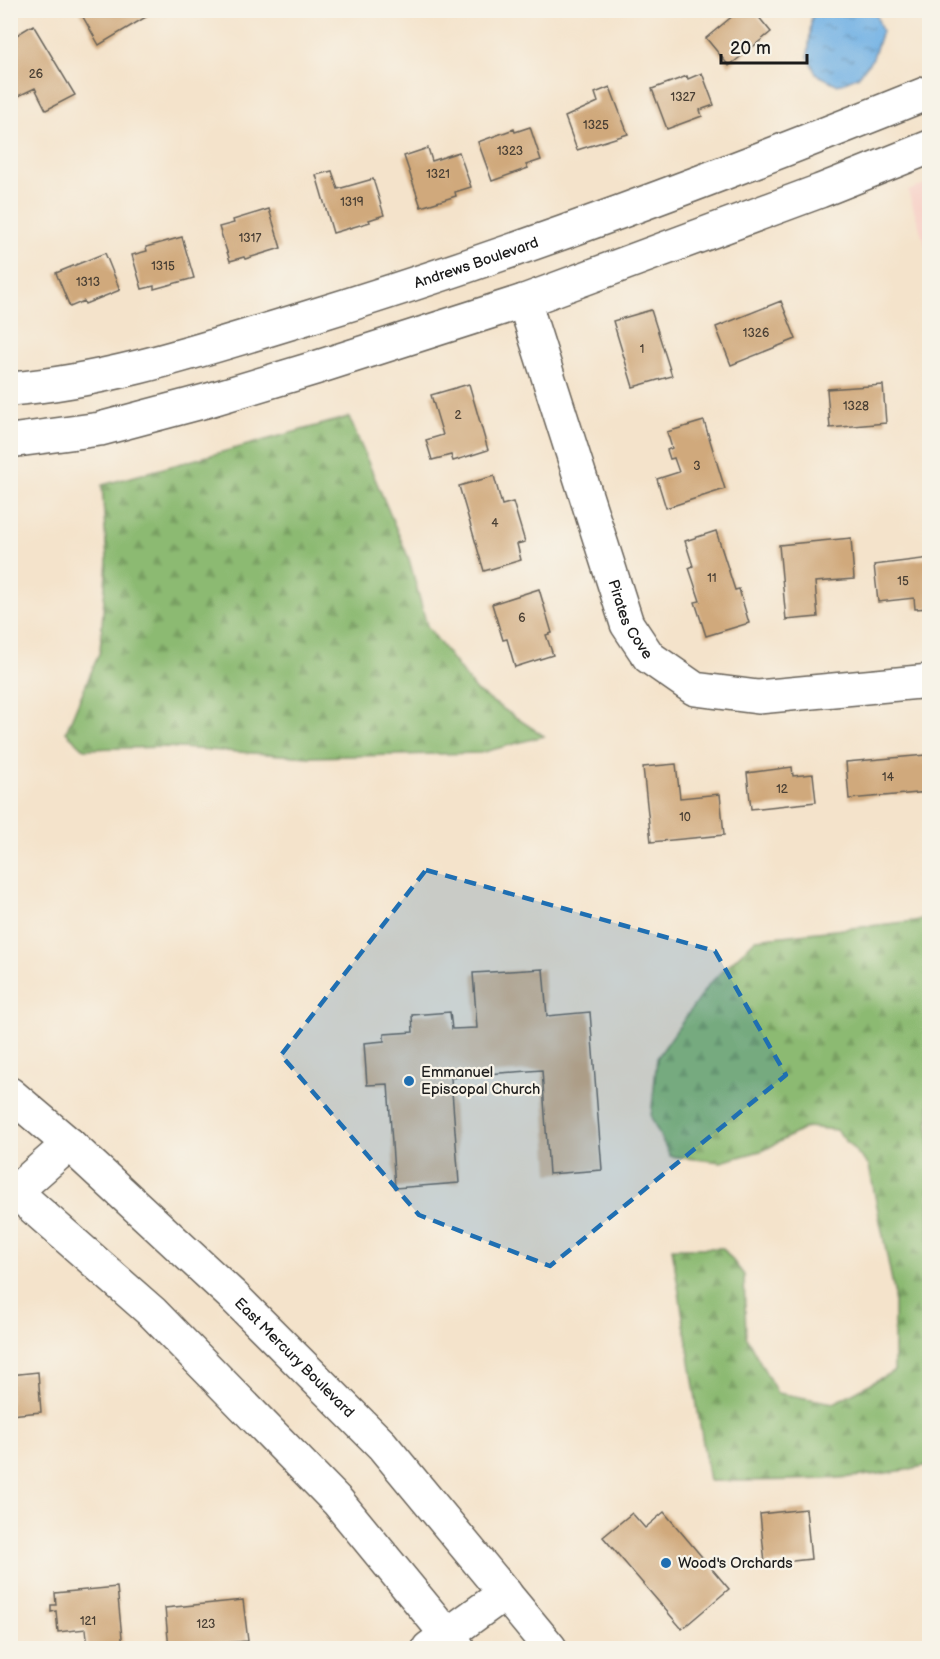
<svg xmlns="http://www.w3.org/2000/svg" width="940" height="1659" viewBox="0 0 940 1659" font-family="'Balsamiq Sans',sans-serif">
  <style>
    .built { fill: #f7d1c8 }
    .forest { fill: url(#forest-firs); stroke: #546b47; stroke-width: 1.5 }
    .water { fill: url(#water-ripples); stroke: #466680; stroke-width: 1.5 }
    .building { fill: #d0a97c }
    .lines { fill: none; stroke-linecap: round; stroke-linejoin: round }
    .street-casing { stroke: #686259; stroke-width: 36 }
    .secondary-casing { stroke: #686259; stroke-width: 36 }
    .primary-casing { stroke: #686259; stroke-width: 36 }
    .street { stroke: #fff; stroke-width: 33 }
    .secondary { stroke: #fff; stroke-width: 33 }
    .primary { stroke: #fff; stroke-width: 33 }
    .marked { fill: #1f6fb2; fill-opacity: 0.2; stroke: #1f6fb2; stroke-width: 4.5; stroke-dasharray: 12 8; stroke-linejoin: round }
    .poi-dot { fill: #1f6fb2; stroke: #f7f3e8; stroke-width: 2 }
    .labels { text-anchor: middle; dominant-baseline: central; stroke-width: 4.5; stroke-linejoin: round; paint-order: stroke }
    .number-label { font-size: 12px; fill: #493f34 }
    .street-label { font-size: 15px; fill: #1c1c1c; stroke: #f7f3e8 }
    .poi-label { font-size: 15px; fill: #1c1c1c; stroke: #f7f3e8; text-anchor: start }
  </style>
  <defs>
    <pattern id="forest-firs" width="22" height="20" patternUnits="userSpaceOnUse" patternTransform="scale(1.5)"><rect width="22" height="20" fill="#8cba72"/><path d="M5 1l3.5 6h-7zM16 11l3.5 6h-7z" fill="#789f62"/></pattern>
    <pattern id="water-ripples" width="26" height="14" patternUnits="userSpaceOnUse" patternTransform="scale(1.5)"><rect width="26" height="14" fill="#70b0e4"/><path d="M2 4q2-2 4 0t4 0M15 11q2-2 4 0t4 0" fill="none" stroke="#5b8eb8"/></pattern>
  </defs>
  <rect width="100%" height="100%" fill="#f7f3e8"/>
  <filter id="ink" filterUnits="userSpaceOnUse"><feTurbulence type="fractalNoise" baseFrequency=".0167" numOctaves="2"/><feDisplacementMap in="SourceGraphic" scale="12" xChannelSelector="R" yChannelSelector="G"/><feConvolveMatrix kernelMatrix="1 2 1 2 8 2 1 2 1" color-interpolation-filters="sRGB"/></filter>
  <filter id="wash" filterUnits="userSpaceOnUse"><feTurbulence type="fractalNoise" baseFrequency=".008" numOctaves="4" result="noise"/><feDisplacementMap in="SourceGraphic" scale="24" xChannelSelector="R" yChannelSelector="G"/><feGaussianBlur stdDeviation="1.35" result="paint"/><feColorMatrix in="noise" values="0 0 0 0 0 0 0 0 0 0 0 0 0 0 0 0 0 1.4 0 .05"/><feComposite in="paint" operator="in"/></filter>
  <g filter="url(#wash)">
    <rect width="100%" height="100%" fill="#f4e3cb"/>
    <path class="built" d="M929 182V258L908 191Z"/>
    <path class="forest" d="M349 417 409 559 427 626 476 691 544 736 480 753 310 757 166 747 84 749 66 732 100 651 107 560 102 485Z
      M929 917V1465C858 1482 782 1480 709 1481L672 1248H723L744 1275 746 1336 777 1393 834 1403 894 1371V1291L869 1166 836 1130 807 1127 764 1150 721 1162 670 1156 651 1117 657 1058 709 984 756 939 914 921Z"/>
    <path class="water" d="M812 10 875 11 882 31 873 58 859 76 838 85 816 74 808 56Z"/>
    <g id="blocks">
      <path class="building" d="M79 10H149L151 14 99 45Z
        M740 10H753L771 32 729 66 706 38Z
        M33 25 75 95 46 110 35 88 10 100V39Z
        M702 73 714 105 700 110 702 116 667 129 652 89 687 76 688 79Z
        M610 87 628 134 577 150 565 117 598 102 595 93Z
        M530 127 541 160 526 165 528 168 492 181 478 142 514 129 515 132Z
        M428 148 432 161 459 152 471 187 455 192 456 196 421 207 404 156Z
        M332 171 338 189 373 179 384 215 369 220 370 222 333 233 316 175Z
        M269 209 281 248 245 259 244 257 230 261 219 227 234 223 233 220Z
        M182 237 194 278 154 289V286L142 289 132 255 147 251 146 247Z
        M105 253 120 290 85 304 84 301 70 307 56 273Z
        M781 301 796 339 731 365 716 327Z
        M651 310 672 376 633 387 613 321Z
        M469 384 488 450 453 461 451 455 432 460 426 440 443 435 431 395Z
        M883 385 886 423 830 428 827 389Z
        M704 421 725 489 666 508 657 479 679 472 674 458 670 459 667 450 672 448 667 432Z
        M494 476 502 505 513 502 525 542 517 544 521 560 484 571 459 486Z
        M716 531 735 590 739 589 749 623 706 636 695 602 700 601 689 568 693 566 685 541Z
        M851 538 854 579 815 582 818 617 786 620 779 545Z
        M930 558V608L915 609 914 598 878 602 874 565Z
        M539 589 552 633 546 635 553 655 515 667 507 639 503 640 492 604Z
        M926 755 929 792 849 799 846 762Z
        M676 764 680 798 720 794 724 835 651 842 643 767Z
        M792 767 793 776 813 774 816 802 751 809 747 773Z
        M543 969 547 1016 590 1012 602 1170 549 1174 542 1070 472 1075 451 1078 459 1183 395 1188 388 1084 367 1085 364 1043 384 1041V1034L413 1032 412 1015 450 1012 452 1029 477 1028 473 973Z
        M38 1372 41 1412 10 1415V1375Z
        M806 1509 811 1559 765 1564 760 1514Z
        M664 1512 729 1589 682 1629 603 1537 632 1513 645 1528Z
        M117 1587 123 1648H88L86 1629 58 1632 56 1611 51 1612V1605H56L55 1593Z
        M243 1600 248 1641 169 1648 165 1608Z"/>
    </g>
  </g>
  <g filter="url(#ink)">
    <use href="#blocks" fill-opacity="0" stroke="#686259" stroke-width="1.5"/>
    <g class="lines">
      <defs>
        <g id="street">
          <path id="s1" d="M524 301 627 624 649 657 695 689 758 697 930 681"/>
          <path d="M10 1196 69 1144"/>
          <path d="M429 1648 505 1593"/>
        </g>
        <g id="secondary">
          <path id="s2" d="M10 389C111 381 207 348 303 319 516 254 724 175 930 92"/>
          <path d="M10 441 100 429 209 400 315 368 524 301 820 191 930 147"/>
        </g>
        <g id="primary">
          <path id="s3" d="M10 1094 69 1144 233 1296 382 1445 550 1648"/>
          <path d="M10 1187 153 1313 338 1502 458 1648"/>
        </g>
      </defs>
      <use href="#street" class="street-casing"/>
      <use href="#secondary" class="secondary-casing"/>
      <use href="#primary" class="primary-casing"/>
      <use href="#street" class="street"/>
      <use href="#secondary" class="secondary"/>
      <use href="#primary" class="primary"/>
    </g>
  </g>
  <path class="marked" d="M426 870 715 951 786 1075 550 1266 419 1215 281 1055Z"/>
  <g class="poi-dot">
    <circle cx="409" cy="1081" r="6"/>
    <circle cx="666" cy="1563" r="6"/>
  </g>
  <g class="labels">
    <g class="number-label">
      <text x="36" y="74">26</text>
      <text x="683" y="97">1327</text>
      <text x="596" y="125">1325</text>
      <text x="510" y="151">1323</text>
      <text x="438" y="174">1321</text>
      <text x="352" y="202">1319</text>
      <text x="250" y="238">1317</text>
      <text x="163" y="266">1315</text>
      <text x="88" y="282">1313</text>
      <text x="756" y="333">1326</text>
      <text x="642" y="349">1</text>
      <text x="856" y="406">1328</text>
      <text x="458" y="415">2</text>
      <text x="697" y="466">3</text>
      <text x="495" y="523">4</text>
      <text x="712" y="578">11</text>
      <text x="903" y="581">15</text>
      <text x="522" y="618">6</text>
      <text x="888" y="777">14</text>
      <text x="782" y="789">12</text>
      <text x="685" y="817">10</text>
      <text x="88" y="1621">121</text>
      <text x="206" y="1624">123</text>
    </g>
    <g class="street-label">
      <text stroke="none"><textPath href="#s2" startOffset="484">Andrews Boulevard</textPath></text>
      <text stroke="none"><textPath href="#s1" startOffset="336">Pirates Cove</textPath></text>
      <text stroke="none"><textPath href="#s3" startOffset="388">East Mercury Boulevard</textPath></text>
    </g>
    <g class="poi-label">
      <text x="421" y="1072">Emmanuel<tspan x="421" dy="17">Episcopal Church</tspan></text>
      <text x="678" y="1563">Wood's Orchards</text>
    </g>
  </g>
  <rect width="940" height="1659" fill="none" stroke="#f7f3e8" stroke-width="36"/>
  <path d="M721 54v9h86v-9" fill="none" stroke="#1c1c1c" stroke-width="3"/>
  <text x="730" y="54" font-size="18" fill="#1c1c1c" stroke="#f7f3e8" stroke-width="4.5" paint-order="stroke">20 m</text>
</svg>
